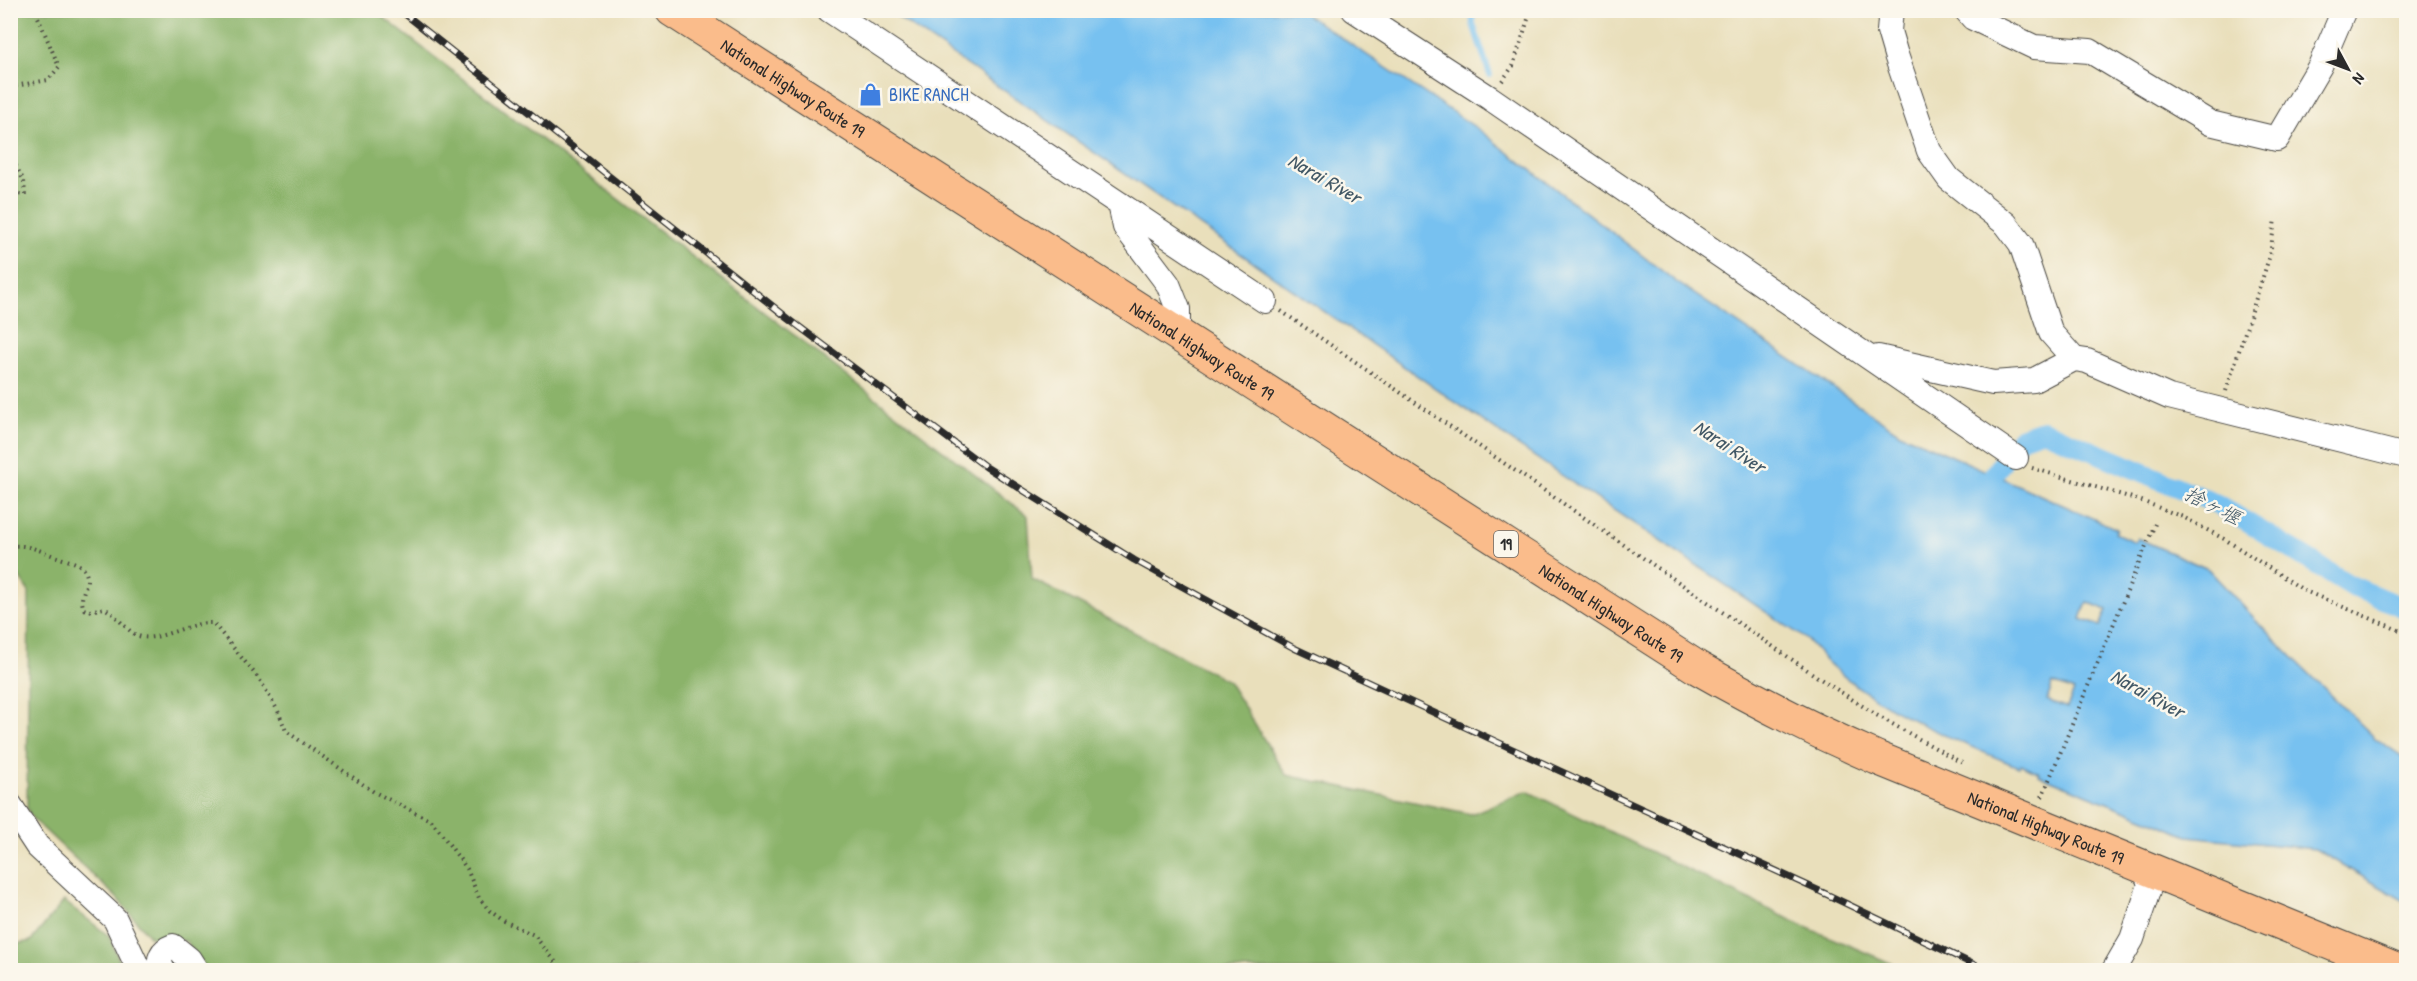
<svg xmlns="http://www.w3.org/2000/svg" width="2417" height="981" viewBox="0 0 2417 981" font-family="'Patrick Hand','Klee One',sans-serif">
  <style>
    .forest { fill: #8bb36a; stroke: #5b6f4a; stroke-width: 1.5 }
    .water { fill: #77c1f0; stroke: #51768e; stroke-width: 1.5; fill-rule: evenodd }
    .lines { fill: none; stroke-linecap: round; stroke-linejoin: round }
    .stream { stroke: #77c1f0; stroke-width: 6 }
    .canal { stroke: #77c1f0; stroke-width: 20 }
    .minor-casing { stroke: #484641; stroke-width: 26 }
    .highway-casing { stroke: #484641; stroke-width: 35 }
    .path { stroke: #484641; stroke-width: 4; stroke-dasharray: 1.5 4.5; stroke-linecap: butt }
    .minor { stroke: #fff; stroke-width: 24 }
    .highway { stroke: #fabc8b; stroke-width: 33 }
    .rail-casing { stroke: #2b2b2b; stroke-width: 7 }
    .rail { stroke: #fbf7ec; stroke-width: 4.5; stroke-dasharray: 14; stroke-linecap: butt }
    .labels { text-anchor: middle; dominant-baseline: central; stroke-width: 5; stroke-linejoin: round; paint-order: stroke }
    .shield { fill: #fbf7ec; stroke: #696865; stroke-width: 1.5 }
    .shield-label { font-size: 16px; font-weight: bold; fill: #2b2b2b }
    .street-label { font-size: 18px; fill: #2b2b2b; stroke: #fbf7ec }
    .shop-label { font-size: 18px; fill: #366cbe; stroke: #fbf7ec; text-anchor: start }
    .water-label { font-size: 20px; font-style: italic; fill: #425866; stroke: #fbf7ec }
  </style>
  <rect width="100%" height="100%" fill="#fbf7ec"/>
  <filter id="ink" filterUnits="userSpaceOnUse"><feTurbulence type="fractalNoise" baseFrequency=".0167" numOctaves="2"/><feDisplacementMap in="SourceGraphic" scale="12" xChannelSelector="R" yChannelSelector="G"/><feConvolveMatrix kernelMatrix="1 2 1 2 8 2 1 2 1" color-interpolation-filters="sRGB"/></filter>
  <filter id="wash" filterUnits="userSpaceOnUse"><feTurbulence type="fractalNoise" baseFrequency=".008" numOctaves="4" result="noise"/><feDisplacementMap in="SourceGraphic" scale="24" xChannelSelector="R" yChannelSelector="G"/><feGaussianBlur stdDeviation="1.35" result="paint"/><feColorMatrix in="noise" values="0 0 0 0 0 0 0 0 0 0 0 0 0 0 0 0 0 1.4 0 .05"/><feComposite in="paint" operator="in"/></filter>
  <g filter="url(#wash)">
    <rect width="100%" height="100%" fill="#e9dfbb"/>
    <path class="forest" d="M10 11H375L1028 516 1032 579 1228 681 1286 775 1471 814 1527 791 1803 926 1907 970H208L186 941 150 937 116 897 32 818 27 808 29 592 10 563Z
      M64 901 109 936 123 970H11V945L31 941Z"/>
    <path class="water" d="M889 11H1301L1478 129 1675 281 1900 433 2117 529 2115 533 2135 542 2137 538 2208 569 2273 638 2375 738 2406 759V902L2315 849 2188 836 2039 775 2040 773 2021 764 2019 767C1956 741 1888 714 1835 669 1824 660 1816 649 1806 639L1545 464ZM2087 602 2107 610 2100 626 2081 619ZM2053 683 2074 691 2067 708 2047 700Z"/>
    <g class="lines">
      <path class="stream" d="M1472 10 1473 24 1490 75"/>
      <path class="canal" d="M2015 445 2020 438 2043 430 2217 504 2350 585 2406 609
        M1979 496 2002 462"/>
    </g>
  </g>
  <g filter="url(#ink)">
    <g class="lines">
      <defs>
        <path id="minor" d="M829 10 1265 301
          M1354 10 1490 98 2016 458
          M1891 10 1889 31 1896 55 1929 151 1949 179 2006 224 2021 244 2051 333 2074 359
          M1966 10 1973 18 2034 47 2090 51 2210 123 2277 139 2320 66 2344 10
          M1120 204 1125 227 1168 284 1178 309V332
          M1878 357 1993 383 2034 380 2074 359 2087 361 2169 397 2406 456
          M10 805 37 846 115 919 139 970
          M163 970C156 959 162 950 173 946L189 959 196 970
          M2114 970 2132 939 2150 885 2145 869"/>
        <g id="highway">
          <path id="s1" d="M672 10 1698 668C1756 701 1815 731 1877 758L2396 970"/>
        </g>
      </defs>
      <use href="#minor" class="minor-casing"/>
      <use href="#highway" class="highway-casing"/>
      <path class="path" d="M1502 81 1513 66 1531 10
        M10 87 48 80 59 67 35 10
        M10 155 24 181 25 195 10 193
        M1281 311 1822 680 1878 716 1962 763
        M2226 391 2270 255 2275 219
        M2032 468 2139 500 2183 517 2226 540 2305 591 2406 633
        M10 546C29 544 40 551 57 557 67 561 85 562 87 577 88 588 78 595 84 609L89 611 104 608C117 615 124 628 136 635 156 645 189 621 213 623L260 680 278 711 286 731 374 792 432 821 467 869 479 898 490 911 504 921 534 935 562 970
        M2042 797 2155 524"/>
      <use href="#minor" class="minor"/>
      <use href="#highway" class="highway"/>
      <defs>
        <path id="rail" d="M400 10 789 319 986 467 1134 560 1294 648 1826 894 1985 970"/>
      </defs>
      <use href="#rail" class="rail-casing"/>
      <use href="#rail" class="rail"/>
    </g>
  </g>
  <defs>
    <symbol id="shop-bare" viewBox="-9 -9 18 18"><path d="M-5-2.5h2.3a2.7 3.5 0 0 1 5.4 0H5L5.5 6h-11ZM-1.5-2.5h3a1.5 2.3 0 0 0-3 0Z" fill="#3f7fe0" stroke="#fbf7ec" stroke-width="2.5" paint-order="stroke"/></symbol>
  </defs>
  <g fill-rule="evenodd">
    <use href="#shop-bare" x="854" y="78" width="33" height="33"/>
  </g>
  <g class="labels">
    <rect class="shield" x="1494" y="531" width="24" height="26" rx="4.5"/>
    <g class="shield-label">
      <text x="1506" y="544">19</text>
    </g>
    <g class="street-label">
      <text stroke="none"><textPath href="#s1" startOffset="144">National Highway Route 19</textPath></text>
      <text stroke="none"><textPath href="#s1" startOffset="630">National Highway Route 19</textPath></text>
      <text stroke="none"><textPath href="#s1" startOffset="1116">National Highway Route 19</textPath></text>
      <text stroke="none"><textPath href="#s1" startOffset="1602">National Highway Route 19</textPath></text>
    </g>
    <g class="shop-label">
      <text x="889" y="94">BIKE RANCH</text>
    </g>
    <g class="water-label">
      <text transform="translate(1325 178) rotate(30)">Narai River</text>
      <text transform="translate(1730 446) rotate(33)">Narai River</text>
      <text transform="translate(2213 505) rotate(27)">捨ヶ堰</text>
      <text transform="translate(2148 693) rotate(29)">Narai River</text>
    </g>
  </g>
  <rect width="2417" height="981" fill="none" stroke="#fbf7ec" stroke-width="36"/>
  <g transform="translate(2348 69) rotate(131)" stroke="#fbf7ec" stroke-width="4.5" paint-order="stroke">
  <path d="M0-4.5L10 22L0 15L-10 22Z" fill="#2b2b2b"/>
  <text y="-9" font-size="16" font-weight="bold" text-anchor="middle" fill="#2b2b2b">N</text>
  </g>
</svg>
